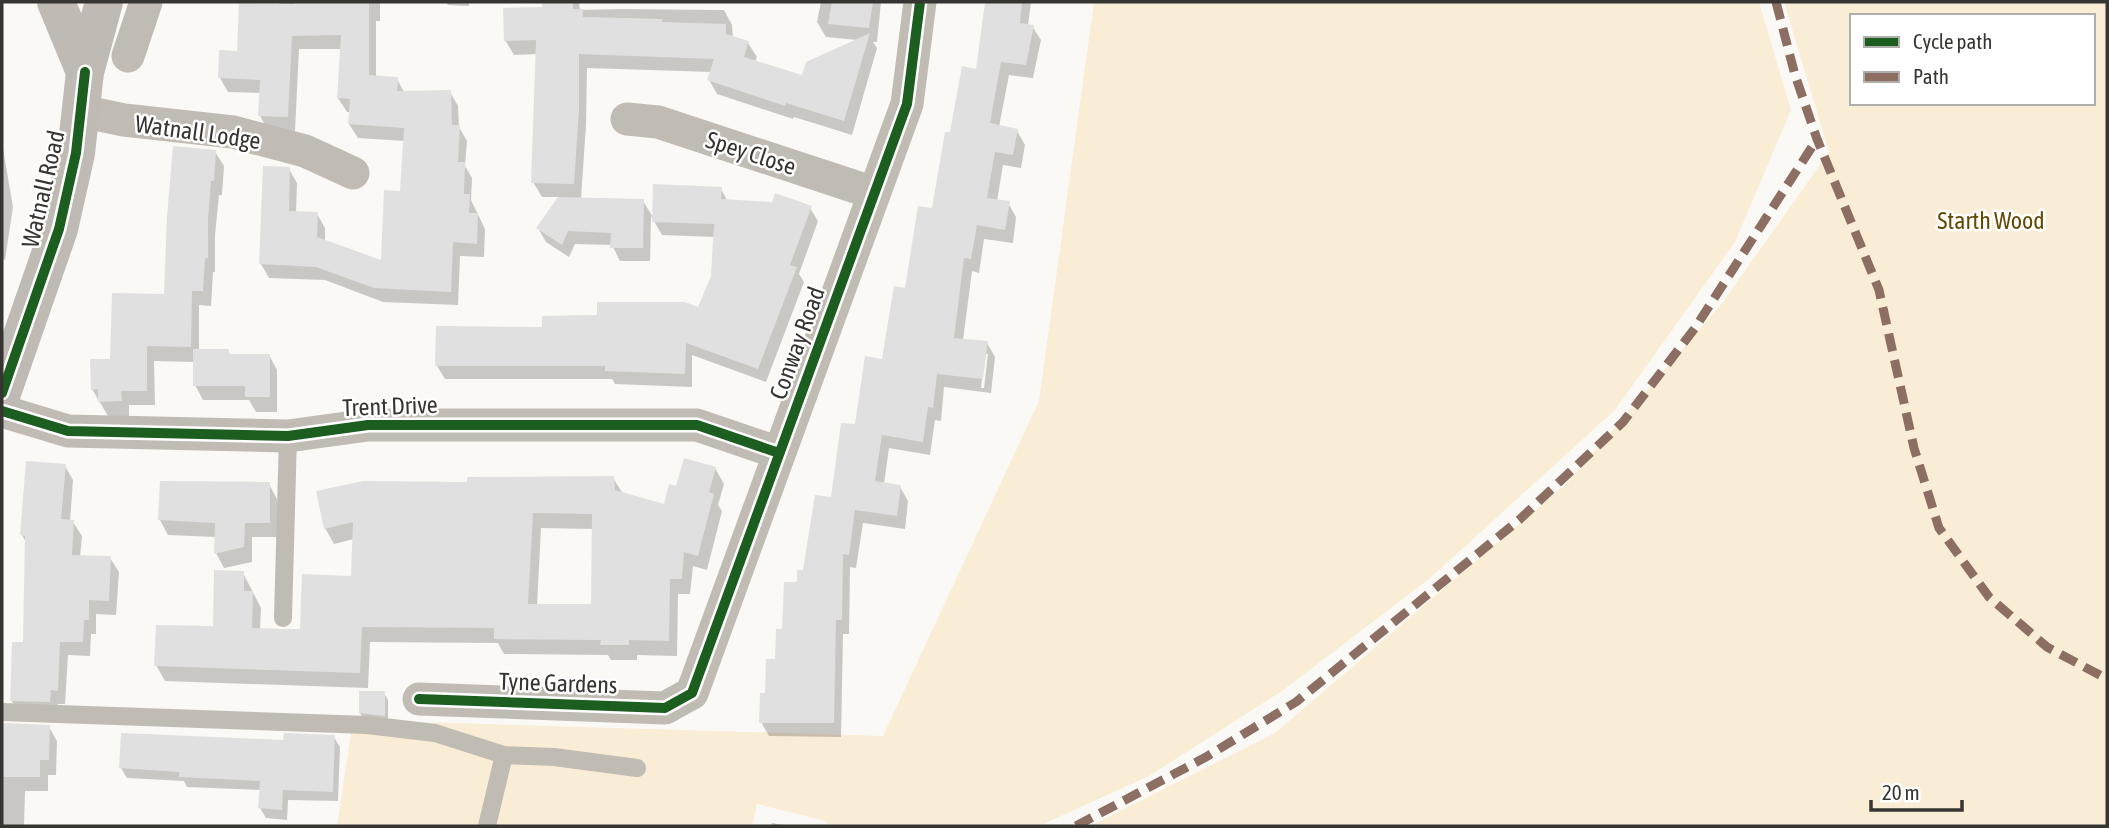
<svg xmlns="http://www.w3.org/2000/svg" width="2109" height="828" viewBox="0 0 2109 828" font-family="'Asap Condensed',sans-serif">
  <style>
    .green { fill: #faedd5; fill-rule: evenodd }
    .shadow { fill: #0003; fill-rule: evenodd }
    .building { fill: #e1e0e0; fill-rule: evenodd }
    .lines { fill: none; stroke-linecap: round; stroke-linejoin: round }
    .lane { stroke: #c0bcb4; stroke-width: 18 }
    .street { stroke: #c0bcb4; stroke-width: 33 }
    .secondary { stroke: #bfbbb4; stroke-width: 38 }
    .quiet { stroke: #8d6e63; stroke-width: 9; stroke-dasharray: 18 9; stroke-linecap: butt }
    .cycleway-casing { stroke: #fff; stroke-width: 15 }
    .cycleway { stroke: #1b5e20; stroke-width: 10 }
    .labels { text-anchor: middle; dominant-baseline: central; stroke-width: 5; stroke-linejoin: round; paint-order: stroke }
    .street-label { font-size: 24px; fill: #373532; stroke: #fff }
    .park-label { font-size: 24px; fill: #654a04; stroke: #fff }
  </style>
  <rect width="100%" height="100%" fill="#fbf9f5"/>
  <path class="green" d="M1094 2H1759L1791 110 1735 242 1615 410 1429 579 1282 691 1149 776 1039 826H827L826 821 757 804 752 826H337L353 720 883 736 1039 401Z
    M1784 2H2107V826H1090L1275 733 1567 483 1723 302 1829 152ZM1852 16H2093V103H1852Z"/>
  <path class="shadow" d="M279 2H380V21H376V77L397 79 404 92H450L458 106 459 127 467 141 465 166 472 178 471 200 485 229 484 257 460 256 458 305 383 302 325 280 269 278 261 264 289 169 297 183 296 213 317 214 325 228V241L382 262 402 193 405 141 358 138 349 124 350 112H347L338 98 342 49H299L295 131 268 130 260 116 261 93 228 92 220 78 279 5Z
    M446 2H469V6L448 5Z
    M543 2H579L580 10 620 9 724 10 732 25 733 38 748 43 757 57 755 62 803 77 857 40 826 37 817 22 821 2H881L877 42H873L877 48 852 135 794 117 793 119 717 94 709 80 712 72 587 68 586 125 581 199 643 201 654 219 721 189 728 202 810 208 818 221 799 274 804 282 766 382 692 355V387L615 384 612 379H445L437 366 544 329 599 316 699 309 713 276 715 237 662 235 651 216 650 261H620L612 245 575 244 569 257 546 242 538 228 559 197H542L533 182 537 54 514 55 505 40 544 9Z
    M986 2H1031L1028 26H1032L1041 40 1033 78 1009 75 999 127 1017 131 1025 145 1021 168 1003 165 997 201 1008 203 1016 217 1013 243 984 239 979 273 972 271 963 340 987 343 995 357 991 393 944 387 941 421 935 420 930 455 889 448 884 484 900 487 908 501 905 529 863 523 856 568 850 567 849 634H843L841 737 769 736 761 722 784 631 799 583 832 499 856 426 883 361 934 210 952 134 978 71ZM985 354H988L984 388H981Z
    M2 143 13 207 5 260 2 259Z
    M215 152 224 166 222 195H219L215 235V272H213L211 306 199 305V351H228L231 356 269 355 277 370V412H256L249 400H203L195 385V362L154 361 155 405H129V416H108L92 389 112 361 166 296Z
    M65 466 73 480 70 522H73L82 536 80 557 110 558 119 572 116 615 96 614V634H91L90 656 68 655 65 704H58V716L20 715 11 700 25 644 27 544 22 535Z
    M715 468 724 484 718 505 722 511 707 570 693 566 690 594H678L677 656 637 655V660H611L608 655 504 654 498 643 370 642 368 688 165 681 156 665 214 628 243 573 261 608 260 630 302 631 353 577 354 539 334 544 325 528 469 484 613 478 623 494 665 506 677 488ZM541 528 593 529 592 605H537Z
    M269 484 277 499V537H252V562L224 568 216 553V537L168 535 160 520Z
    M384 693 388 700V722L364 720 360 713Z
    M2 725 49 727 57 741 56 775H48V791H25L24 826H2Z
    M334 737 340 747 338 801 288 800 287 820 266 818 260 808 261 790 187 787 184 781 127 778 121 768 285 742Z
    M772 823 789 826H771Z"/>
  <path class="building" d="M294 2H369V75L398 77 397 91 451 90 452 125H460L458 162H465L464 194H470L469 213H478L477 244 453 242 451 292 374 288 316 267 259 264 263 166 290 167 289 211 318 212 317 237 381 260 384 190 400 191 404 128 348 124 350 99 337 98 341 35 292 36 288 117 258 116 260 80 218 78 219 50 237 51 239 3 294 4Z
    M542 2H573V9H583V17L662 19V22L726 24V34L749 41 744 57 802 75 806 62 870 33 844 121 786 103 785 106 707 80 714 59 579 54V110L574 184 531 183 536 40 504 41 503 8 542 7Z
    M832 2H873L869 28 828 24Z
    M985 2H1022L1020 23 1034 25 1026 65 1001 62 990 123 1018 129 1013 155 995 152 987 198 1010 201 1005 230 977 225 971 259 964 258 954 338 988 341 983 379 937 374 933 408 928 407 923 442 882 435 875 481 901 485 897 516 855 510 849 555 843 554 842 620H836L834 723H759L760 693H765L766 659H775L776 629H782L784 582H797V570H803L815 495 831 497 841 423 855 424 865 356 882 359 894 286 905 288 918 206 932 208 945 132H950L962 66 976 69Z
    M173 146 216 150 214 181H211L208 219V258H205L203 291H192L191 347 147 346V391H121L122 401 98 402V389L91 390 90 359H110L112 293 164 294 167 216Z
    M653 184 722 187 721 199 772 202 775 193 812 206 790 265 797 267 758 369 686 343 685 374 605 371V366H435L436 326 542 327V316L597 315V302H685L698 307 711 276 714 224 652 222Z
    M558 197 644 199 643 248H610L611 233 568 231 562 245 536 228Z
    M193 349H229V354H270V397H245V386H193Z
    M684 458 716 467 709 492 714 494 698 556 684 552 682 579H670L669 641 629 640V645H600L601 640 494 639V628L362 627 360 673 154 666 156 625 213 626 214 570 244 571V591H253L252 628 282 629H300L302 574 351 576 353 522 324 529 316 491 363 481 467 482V477L614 476 615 490 664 504 669 484 676 486ZM533 513 592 514 591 604H528Z
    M26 461 66 464 61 519 74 520 72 555 111 556 109 601 89 600V620H84L83 642H60L58 691 51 690 50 702 10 701 12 642H23L25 536 20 535Z
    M160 481 270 482V523H245L244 547 214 554 215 523 158 520Z
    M359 691H385V716L359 713Z
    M2 723 50 725 49 760H40V777H2Z
    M121 733 283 740 284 733 335 735 333 792 283 790 282 810 258 808 260 781 179 777V772L119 768Z"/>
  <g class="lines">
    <path class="lane" d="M283 618 288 436
      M2 712 367 725 435 733 504 755 554 757 637 768
      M487 826 504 755"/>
    <path class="street" d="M128 56 146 2
      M81 111 124 120 233 132 305 151 353 173
      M627 119 658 122 874 193
      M2 411 68 431 288 436 368 425H697L779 453
      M419 699 665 708 692 693 907 104 920 2"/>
    <path class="secondary" d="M56 2 85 72
      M2 393 59 229 76 153 85 72 104 2"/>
    <path class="quiet" d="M1776 2 1795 75 1817 139 1879 290 1914 448 1939 528 1989 597 2047 647 2107 679
      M1076 826 1206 757 1296 702 1519 520 1623 422 1695 328 1817 139"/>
    <defs>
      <path id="cycleway" d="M2 393 59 229 76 153 85 72
        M2 411 68 431 288 436 368 425H697L779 453
        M419 699 665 708 692 693 907 104 920 2"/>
    </defs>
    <use href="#cycleway" class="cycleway-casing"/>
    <use href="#cycleway" class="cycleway"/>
  </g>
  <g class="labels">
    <g class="street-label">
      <text transform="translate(198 132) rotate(8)">Watnall Lodge</text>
      <text transform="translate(751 153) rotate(18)">Spey Close</text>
      <text transform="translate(43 189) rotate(-77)">Watnall Road</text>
      <text transform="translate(797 343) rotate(-70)">Conway Road</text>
      <text transform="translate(390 406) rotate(-2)">Trent Drive</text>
      <text transform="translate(558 683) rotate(2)">Tyne Gardens</text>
    </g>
    <g class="park-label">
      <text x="1991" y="220">Starth Wood</text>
    </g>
  </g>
  <rect width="2109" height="828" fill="none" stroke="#373532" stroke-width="7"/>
  <rect x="1850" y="14" width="245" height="91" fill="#ffffff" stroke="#afaead" stroke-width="2"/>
  <rect x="1864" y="37" width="35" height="10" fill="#1b5e20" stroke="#afaead" stroke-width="2"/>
  <text x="1913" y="49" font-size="21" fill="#373532">Cycle path</text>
  <rect x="1864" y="72" width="35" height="10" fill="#8d6e63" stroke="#afaead" stroke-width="2"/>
  <text x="1913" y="84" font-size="21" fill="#373532">Path</text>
  <path d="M1871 800v10h91v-10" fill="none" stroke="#373532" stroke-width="3.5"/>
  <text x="1882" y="800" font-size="21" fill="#373532" stroke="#ffffff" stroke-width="5" paint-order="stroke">20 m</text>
</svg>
